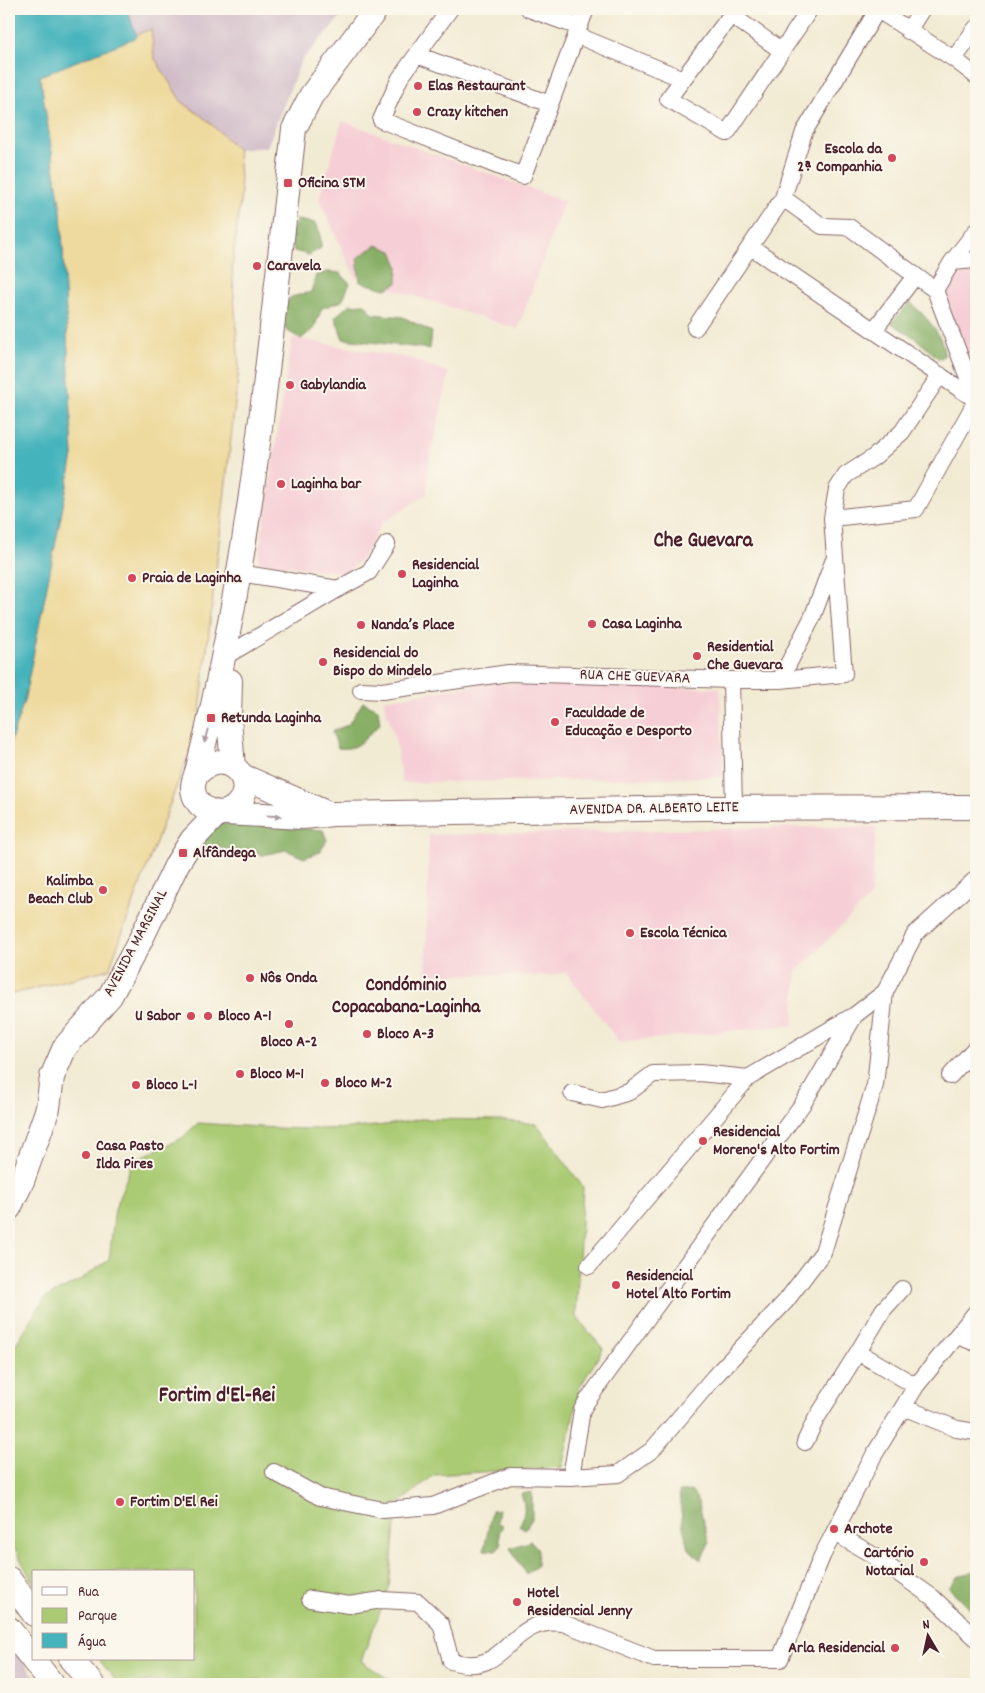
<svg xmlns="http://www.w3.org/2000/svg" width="985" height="1693" viewBox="0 0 985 1693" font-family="Dekko,sans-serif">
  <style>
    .built { fill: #f6cfd6 }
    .industrial { fill: #d1bdc9 }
    .green { fill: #aacb73; stroke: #7a754f }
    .forest { fill: #87af65; stroke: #686748 }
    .sand { fill: #eeda9e; stroke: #9c7c64 }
    .water { fill: #44b3bc; stroke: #476974 }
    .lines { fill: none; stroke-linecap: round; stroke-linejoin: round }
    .street-casing { stroke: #856666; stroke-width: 18 }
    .secondary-casing { stroke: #856666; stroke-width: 26 }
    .street { stroke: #fff; stroke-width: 16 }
    .secondary { stroke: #fff; stroke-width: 24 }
    .oneway { fill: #ae9aa0 }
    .poi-dot { fill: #d1495b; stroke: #fbf7ec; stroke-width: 2 }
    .labels { text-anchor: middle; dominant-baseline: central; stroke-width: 4; stroke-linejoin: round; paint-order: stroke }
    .poi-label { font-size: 16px; font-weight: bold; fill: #4a1f2b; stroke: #fbf7ec; text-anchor: start }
    .street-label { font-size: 16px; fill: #4a1f2b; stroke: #fbf7ec }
    .quarter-label { font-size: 19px; font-weight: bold; fill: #4a1f2b; stroke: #fbf7ec }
    .district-label { font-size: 21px; font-weight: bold; fill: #4a1f2b; stroke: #fbf7ec }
  </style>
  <rect width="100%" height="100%" fill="#fbf7ec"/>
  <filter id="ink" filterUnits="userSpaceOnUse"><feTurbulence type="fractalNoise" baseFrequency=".02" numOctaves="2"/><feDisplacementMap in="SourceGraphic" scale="10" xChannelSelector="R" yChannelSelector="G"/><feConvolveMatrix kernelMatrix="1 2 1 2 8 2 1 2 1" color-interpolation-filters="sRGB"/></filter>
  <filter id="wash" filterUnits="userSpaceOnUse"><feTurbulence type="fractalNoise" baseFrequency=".0096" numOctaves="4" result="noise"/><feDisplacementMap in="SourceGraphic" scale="20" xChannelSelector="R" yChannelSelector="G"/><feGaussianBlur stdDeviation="1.12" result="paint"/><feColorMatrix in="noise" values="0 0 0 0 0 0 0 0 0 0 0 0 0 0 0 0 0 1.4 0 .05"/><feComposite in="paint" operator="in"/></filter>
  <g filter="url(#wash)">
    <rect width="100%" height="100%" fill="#f2ebd4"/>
    <path class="built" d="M342 121 564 201 518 329 355 277 319 199Z
      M976 244V387L941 290Z
      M292 338 413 359 449 373 428 466 427 494 382 523 361 560 346 573 258 562Z
      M491 683 720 688 723 777 402 783 396 744 383 700Z
      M815 827H877L871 896 797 971 793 1025 619 1042 566 972 550 976 426 974 429 835Z"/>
    <path class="industrial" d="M127 9H348L301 61 267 147 238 150 208 121 181 101 154 57 151 30 137 37Z
      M9 1644 41 1684H9Z
      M253 1680 282 1684H143L144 1682Z"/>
    <path class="green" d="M420 1119 495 1120 537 1124 583 1187 576 1316 603 1349 580 1387 562 1467 434 1475 397 1505 389 1588 361 1661 391 1681 392 1684H282L253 1680 145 1681 143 1684H118L99 1659H194V1572H34V1585L9 1537V1355L45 1298 77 1282 109 1260 115 1209 133 1161 182 1138 198 1123C272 1128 347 1135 420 1119Z"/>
    <path class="forest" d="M297 220 315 223 320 232 321 248 309 255 294 251 291 234Z
      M377 245 392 251 398 266 397 283 386 289 360 282 357 258Z
      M328 272 340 273 350 283 342 301 322 308 314 328 301 339 286 330 280 313 291 297 311 292 316 275Z
      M910 302C924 315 945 335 944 356L939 359 915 338 891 323Z
      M365 304 373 314 403 317 432 332 430 349 343 339 335 317 349 305Z
      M363 702 378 709 380 724C365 737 360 751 338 748L332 731 348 725Z
      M218 823 323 830 327 840 320 852 304 858 286 850 263 855 199 845Z
      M691 1491 698 1500 709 1543 701 1560 689 1549 683 1527 679 1492Z
      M532 1492V1519L525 1529 519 1526C525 1515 526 1506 521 1494Z
      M499 1509 497 1523 503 1525 499 1533 501 1546 496 1551 484 1550 492 1510Z
      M531 1541 538 1549 537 1566 526 1574 510 1548Z
      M976 1570V1615L949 1588 957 1577Z"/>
    <path class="sand" d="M151 29 154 57 181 101 208 121 238 150 241 194 232 267 239 368 198 728 109 969 9 995V746L24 701 73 456 61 211 40 75Z"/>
    <path class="water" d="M9 9H127L137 37 40 76 61 211 73 456 24 701 9 746Z"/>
  </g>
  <g filter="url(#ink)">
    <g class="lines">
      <defs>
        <path id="street" d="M450 9 400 78 381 120 523 176 586 9
          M529 9 579 27
          M878 10 954 59 976 76
          M908 31 922 9
          M576 35 683 79
          M782 51 731 15 668 99 727 133 810 9
          M417 55 550 104
          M954 59 976 28
          M783 198 822 226 849 227 935 290 976 399
          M751 247 976 400
          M952 262 976 260
          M935 290 952 262 976 231
          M695 328 783 198 804 132 878 9
          M874 330 915 276
          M832 518 916 509 976 401
          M338 589 369 572 387 544
          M231 653 338 589 239 573
          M731 680 734 807
          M780 680 812 618 833 562
          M361 690 382 691 509 673 731 680H780L844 674 832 518 837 489 846 475 874 457 902 432 940 375
          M950 1076 976 1047
          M572 1093 602 1100 629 1092 653 1074 700 1073 748 1078
          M589 1266 748 1078 853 1016
          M958 1336 976 1343
          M858 1352 883 1310 902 1289
          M903 1407 957 1429 976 1432
          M805 1442 816 1419 858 1352 916 1386
          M274 1472 320 1497 383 1510 433 1506 510 1476 571 1477 582 1410 587 1401 804 1102 855 1015 885 992 915 934 976 879
          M571 1477 618 1474 652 1450 714 1377 786 1301 823 1252 875 1085 885 992
          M835 1533 871 1554 932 1597 976 1638
          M310 1599 349 1605 382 1600 418 1602 441 1624 451 1661C509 1679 505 1617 563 1623L654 1659H780L822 1556 874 1455 916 1386 976 1312"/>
        <path id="secondary" d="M230 681 229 719 233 767
          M197 774C223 744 261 780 237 805 222 821 193 810 193 787 193 780 198 771 199 764 252 556 270 342 294 129L311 96 376 9
          M242 776 324 812
          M225 813 303 817 333 814 702 808 976 807
          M9 1208 22 1181 48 1108 52 1077 65 1047 110 996 139 943 177 864 192 840 218 813
          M9 1579 34 1614
          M9 1629 52 1684
          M71 1659 92 1684"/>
      </defs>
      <use href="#street" class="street-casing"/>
      <use href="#secondary" class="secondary-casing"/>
      <use href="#street" class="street"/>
      <use href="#secondary" class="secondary"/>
    </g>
    <defs><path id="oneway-solid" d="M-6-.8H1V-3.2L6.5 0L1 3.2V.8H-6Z" transform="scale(1.25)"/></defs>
    <g class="oneway">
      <use href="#oneway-solid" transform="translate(206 736) rotate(104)"/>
      <use href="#oneway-solid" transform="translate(274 816) rotate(3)"/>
    </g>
  </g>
  <g class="poi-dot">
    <circle cx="418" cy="86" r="5"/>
    <circle cx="417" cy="112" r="5"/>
    <circle cx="892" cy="158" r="5"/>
    <rect x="283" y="178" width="10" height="10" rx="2.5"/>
    <circle cx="257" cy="266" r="5"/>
    <circle cx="290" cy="385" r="5"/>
    <circle cx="281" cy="484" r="5"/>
    <circle cx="402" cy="574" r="5"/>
    <circle cx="132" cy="578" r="5"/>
    <circle cx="592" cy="624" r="5"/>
    <circle cx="361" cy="625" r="5"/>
    <circle cx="697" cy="656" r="5"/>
    <circle cx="323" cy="662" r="5"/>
    <rect x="206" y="713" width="10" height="10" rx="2.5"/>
    <circle cx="555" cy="722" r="5"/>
    <rect x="178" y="848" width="10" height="10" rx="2.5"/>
    <circle cx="103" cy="890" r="5"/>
    <circle cx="630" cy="933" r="5"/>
    <circle cx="250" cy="978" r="5"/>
    <circle cx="191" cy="1016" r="5"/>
    <circle cx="208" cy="1016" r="5"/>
    <circle cx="289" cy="1024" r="5"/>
    <circle cx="367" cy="1034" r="5"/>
    <circle cx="240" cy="1074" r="5"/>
    <circle cx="325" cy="1083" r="5"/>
    <circle cx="136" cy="1085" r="5"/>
    <circle cx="703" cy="1141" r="5"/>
    <circle cx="86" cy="1155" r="5"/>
    <circle cx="616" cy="1285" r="5"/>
    <circle cx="120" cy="1502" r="5"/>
    <circle cx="834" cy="1529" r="5"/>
    <circle cx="924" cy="1562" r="5"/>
    <circle cx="517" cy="1602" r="5"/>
    <circle cx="895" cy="1648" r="5"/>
  </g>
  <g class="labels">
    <g class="poi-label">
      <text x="428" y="86">Elas Restaurant</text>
      <text x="427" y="112">Crazy kitchen</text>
      <text x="882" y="149" text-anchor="end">Escola da<tspan x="882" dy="18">2ª Companhia</tspan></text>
      <text x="298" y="183">Oficina STM</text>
      <text x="267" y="266">Caravela</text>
      <text x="300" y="385">Gabylandia</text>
      <text x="291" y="484">Laginha bar</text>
      <text x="412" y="565">Residencial<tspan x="412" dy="18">Laginha</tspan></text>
      <text x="142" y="578">Praia de Laginha</text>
      <text x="602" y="624">Casa Laginha</text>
      <text x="371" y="625">Nanda’s Place</text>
      <text x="707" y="647">Residential<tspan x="707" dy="18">Che Guevara</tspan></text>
      <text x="333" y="653">Residencial do<tspan x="333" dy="18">Bispo do Mindelo</tspan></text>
      <text x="565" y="713">Faculdade de<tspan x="565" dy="18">Educação e Desporto</tspan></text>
      <text x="221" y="718">Retunda Laginha</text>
      <text x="193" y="853">Alfândega</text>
      <text x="93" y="881" text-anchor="end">Kalimba<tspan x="93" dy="18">Beach Club</tspan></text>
      <text x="640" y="933">Escola Técnica</text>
      <text x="260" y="978">Nôs Onda</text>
      <text x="181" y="1016" text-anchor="end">U Sabor</text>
      <text x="218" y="1016">Bloco A-1</text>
      <text x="377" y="1034">Bloco A-3</text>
      <text x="289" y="1042" text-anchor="middle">Bloco A-2</text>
      <text x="250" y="1074">Bloco M-1</text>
      <text x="335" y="1083">Bloco M-2</text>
      <text x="146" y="1085">Bloco L-1</text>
      <text x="713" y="1132">Residencial<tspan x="713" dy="18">Moreno's Alto Fortim</tspan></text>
      <text x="96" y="1146">Casa Pasto<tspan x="96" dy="18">Ilda Pires</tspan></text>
      <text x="626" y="1276">Residencial<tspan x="626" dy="18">Hotel Alto Fortim</tspan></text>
      <text x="130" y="1502">Fortim D'El Rei</text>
      <text x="844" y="1529">Archote</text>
      <text x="914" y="1553" text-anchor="end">Cartório<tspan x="914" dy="18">Notarial</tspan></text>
      <text x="527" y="1593">Hotel<tspan x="527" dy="18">Residencial Jenny</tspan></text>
      <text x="885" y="1648" text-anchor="end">Arla Residencial</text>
    </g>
    <g class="street-label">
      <text transform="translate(635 677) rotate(2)">RUA CHE GUEVARA</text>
      <text transform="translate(654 809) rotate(-1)">AVENIDA DR. ALBERTO LEITE</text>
      <text transform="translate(136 943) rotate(-62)">AVENIDA MARGINAL</text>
    </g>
    <g class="quarter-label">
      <text x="406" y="986">Condóminio<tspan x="406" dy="22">Copacabana-Laginha</tspan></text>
    </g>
    <g class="district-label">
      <text x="703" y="542">Che Guevara</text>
      <text x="217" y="1397">Fortim d'El-Rei</text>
    </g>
  </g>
  <rect width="985" height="1693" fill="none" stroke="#fbf7ec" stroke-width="30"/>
  <rect x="32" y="1570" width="162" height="90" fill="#fbf7ec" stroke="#b4a19f"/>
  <rect x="42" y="1587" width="25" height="8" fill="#ffffff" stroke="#b4a19f"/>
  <text x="78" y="1596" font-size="15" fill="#4a1f2b">Rua</text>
  <rect x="42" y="1608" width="25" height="15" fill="#aacb73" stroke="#b4a19f"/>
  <text x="78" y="1620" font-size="15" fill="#4a1f2b">Parque</text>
  <rect x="42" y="1633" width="25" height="15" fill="#44b3bc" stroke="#b4a19f"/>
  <text x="78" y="1646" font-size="15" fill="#4a1f2b">Água</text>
  <g transform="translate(928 1636) rotate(351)" stroke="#fbf7ec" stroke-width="4" paint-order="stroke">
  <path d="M0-4L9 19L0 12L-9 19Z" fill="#4a1f2b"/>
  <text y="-8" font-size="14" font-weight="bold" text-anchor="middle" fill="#4a1f2b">N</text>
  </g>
</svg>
